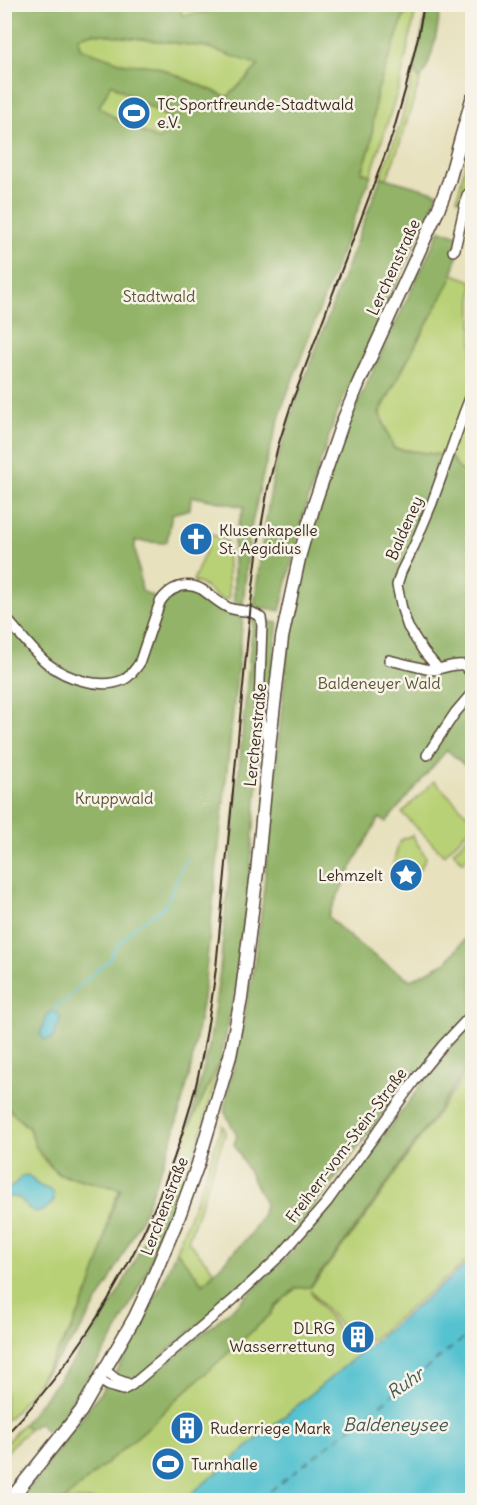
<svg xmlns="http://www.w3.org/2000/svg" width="477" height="1505" viewBox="0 0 477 1505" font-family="Delius,sans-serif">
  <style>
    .green { fill: #b9d176; stroke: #7a7e4a; stroke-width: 1.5 }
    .forest { fill: #92b367; stroke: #666e42; stroke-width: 1.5; fill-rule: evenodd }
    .water { fill: #57c2d0; stroke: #497677; stroke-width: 1.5 }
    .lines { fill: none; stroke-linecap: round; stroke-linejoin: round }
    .stream { stroke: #57c2d0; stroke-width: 2 }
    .ferry { stroke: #435853; stroke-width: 1.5; stroke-dasharray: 8 6; stroke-linecap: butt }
    .minor-casing { stroke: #554536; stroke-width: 12 }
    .major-casing { stroke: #554536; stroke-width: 15 }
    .minor { stroke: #fff; stroke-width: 9 }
    .major { stroke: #fff; stroke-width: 12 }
    .rail { stroke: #3b2a1e; stroke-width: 2 }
    .labels { text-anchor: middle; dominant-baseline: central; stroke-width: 5; stroke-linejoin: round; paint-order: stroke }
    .poi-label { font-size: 16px; fill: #3b2a1e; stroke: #f7f3e8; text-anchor: start }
    .street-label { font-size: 16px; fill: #3b2a1e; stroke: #f7f3e8 }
    .park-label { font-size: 16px; fill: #5a5434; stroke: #f7f3e8 }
    .water-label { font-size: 18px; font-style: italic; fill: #435853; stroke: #f7f3e8 }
  </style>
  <rect width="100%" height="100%" fill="#f7f3e8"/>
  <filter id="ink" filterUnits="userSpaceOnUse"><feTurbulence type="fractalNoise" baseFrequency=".0167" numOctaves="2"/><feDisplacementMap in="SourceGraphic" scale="12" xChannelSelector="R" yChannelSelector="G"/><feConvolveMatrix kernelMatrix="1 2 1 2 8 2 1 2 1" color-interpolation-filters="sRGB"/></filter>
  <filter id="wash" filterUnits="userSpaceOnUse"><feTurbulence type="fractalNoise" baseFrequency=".008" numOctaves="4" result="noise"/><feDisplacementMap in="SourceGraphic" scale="24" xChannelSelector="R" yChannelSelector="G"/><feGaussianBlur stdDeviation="1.35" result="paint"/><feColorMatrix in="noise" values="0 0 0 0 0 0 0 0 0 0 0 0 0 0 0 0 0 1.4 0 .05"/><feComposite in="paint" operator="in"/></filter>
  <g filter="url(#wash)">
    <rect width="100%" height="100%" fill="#e7e1be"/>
    <path class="green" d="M180 4 241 5 182 16Z
      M408 5H417L400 83 371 175 362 173 371 145 376 95Z
      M93 33 206 47 260 64 228 97 155 66 125 64 79 48 78 37Z
      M414 70 420 80 399 146 387 178 381 177 400 125Z
      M111 84 171 119 159 141 118 120 99 107Z
      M472 135V179L461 200 457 199Z
      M453 274 472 281V474L459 469 446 456 394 448 380 413Z
      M211 534 227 541 229 599C217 601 212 591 202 585 200 584 195 582 193 581L207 548Z
      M434 781 472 819V826L444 855 402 813Z
      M472 832V853L463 862 453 852Z
      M412 835 426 857C422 868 416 877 403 879L395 871 393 865 398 846 401 840Z
      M221 1059 202 1130 173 1213 172 1178 189 1127Z
      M472 1066V1257L370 1341 356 1325 346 1332 310 1290 314 1297 358 1355 184 1500H64L153 1423 165 1410 270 1315 275 1307 296 1288 311 1287 364 1219 419 1139Z
      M5 1106 29 1129 36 1147 44 1160 59 1175 120 1189 110 1211 101 1256 90 1288 72 1328 36 1385 15 1412 5 1421Z
      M222 1125 225 1129V1134L188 1241 215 1272 202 1285 176 1250 203 1182Z
      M23 1424 30 1429 12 1445 5 1456V1444Z"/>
    <path class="forest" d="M393 4 400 11 401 5H408L376 95 371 145 362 172 371 175 284 402 264 470 250 532 243 604 234 602V537L244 507 191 496 190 509 172 514 167 541 164 543 135 541V548L142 591 158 599 136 664 129 673 109 681 80 677 48 661 5 613V5H180L182 16 241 5ZM93 33 206 47 259 65 247 78 227 97 155 66 125 64 80 48 78 37ZM111 84 171 119 159 140 118 120 99 107Z
      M428 5H441C438 27 433 61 420 80L414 70Z
      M381 177 438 193 336 415 304 512 280 611 254 606 263 538 274 471 295 404Z
      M440 230 462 237 451 280 379 412 394 449 450 456 459 469 472 474V767L470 770 447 750 386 822 379 818 357 857 328 916C352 942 381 962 411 980L446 962 472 930V1018L423 1075 415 1069 332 1183 306 1215 309 1219C264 1269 214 1312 163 1355L169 1361 237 1305 287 1257 316 1226 336 1202 429 1074 450 1048 472 1024V1061L363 1218 310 1287 296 1288 275 1307 270 1315 165 1410 153 1423 64 1500H19L37 1479 119 1367 165 1278 176 1250 203 1284 249 1236 263 1214 265 1203 234 1144 237 1136 224 1111 253 972 262 907 289 636 306 556 319 510 340 446 360 398Z
      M181 590C198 589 206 601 220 609 227 613 235 615 243 618L203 998 190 1073 172 1140 143 1215 109 1282 78 1334 36 1385 72 1329 90 1288 101 1256 111 1211 121 1189 59 1174 45 1159 36 1147 29 1128 5 1105 4 619 47 665 93 684 133 675 164 602 169 596Z
      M253 620 278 623 261 743 249 885 239 971 221 1059 189 1127 209 1046 220 970Z
      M172 1178 173 1213 145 1275 115 1335 50 1435 46 1431 39 1422 30 1429 23 1424C56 1384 89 1343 115 1298 137 1259 154 1219 172 1178Z"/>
    <path class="water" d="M55 1011 61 1018 52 1039 45 1040 40 1035 46 1017 51 1012Z
      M28 1175C32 1179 36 1184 40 1186 50 1191 54 1187 54 1200 46 1211 38 1217 26 1206 24 1204 22 1200 19 1198 15 1196 9 1197 5 1197V1191L14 1185 22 1176Z
      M472 1260V1500H184Z"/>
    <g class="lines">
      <path class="stream" d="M55 1011 57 1004 65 1003 75 990 109 960 117 946 137 925 159 911 166 904 181 869 188 858"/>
      <path class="ferry" d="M259 1500 472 1332"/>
    </g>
  </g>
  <g filter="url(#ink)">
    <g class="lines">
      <defs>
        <path id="minor" d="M453 251 455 249 467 195 472 190
          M4 616C17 630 34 653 48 664 66 678 100 690 123 680 130 677 134 670 139 664L160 602C169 588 185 581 201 589 211 595 218 603 229 608 240 612 252 609 261 618L262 625 259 708C260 721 262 729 270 739
          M389 660 430 670C442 670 452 663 464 665L470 672 472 681
          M436 670V666L424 652 408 627 402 609 397 585 401 572 414 546 432 503 464 413 472 393
          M427 755 455 713 472 693
          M105 1370 116 1379 132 1385
          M99 1380 109 1386 123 1390 132 1385 233 1300 282 1254 327 1202 420 1073 443 1045 472 1014"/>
        <path id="major" d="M10 1500 81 1411 135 1317 150 1285 179 1216 198 1164 230 1056 241 999 257 872 270 739 282 638 300 554 315 502 343 421 359 382 438 210 449 181 472 99"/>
      </defs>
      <use href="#minor" class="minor-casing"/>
      <use href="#major" class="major-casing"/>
      <use href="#minor" class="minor"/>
      <use href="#major" class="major"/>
      <path class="rail" d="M4 1437C98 1339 163 1216 196 1085 205 1047 211 1007 216 968L251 603 259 539 268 488 278 446 292 402 392 136 406 87 418 37 424 4"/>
    </g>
  </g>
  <defs>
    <symbol id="stadium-disc" viewBox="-11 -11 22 22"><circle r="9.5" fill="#1f6fb2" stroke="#f7f3e8"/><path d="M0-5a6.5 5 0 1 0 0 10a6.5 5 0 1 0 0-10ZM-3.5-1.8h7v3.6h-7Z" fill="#fff"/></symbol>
    <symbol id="church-disc" viewBox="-11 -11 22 22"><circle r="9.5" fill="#1f6fb2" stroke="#f7f3e8"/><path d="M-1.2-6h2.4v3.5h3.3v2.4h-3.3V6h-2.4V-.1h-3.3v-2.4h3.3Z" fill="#fff"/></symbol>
    <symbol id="sight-disc" viewBox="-11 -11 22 22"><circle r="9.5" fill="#1f6fb2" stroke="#f7f3e8"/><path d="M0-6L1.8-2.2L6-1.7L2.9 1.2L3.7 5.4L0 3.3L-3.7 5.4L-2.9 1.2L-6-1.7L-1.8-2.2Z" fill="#fff"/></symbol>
    <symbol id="building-disc" viewBox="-11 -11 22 22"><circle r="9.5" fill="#1f6fb2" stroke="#f7f3e8"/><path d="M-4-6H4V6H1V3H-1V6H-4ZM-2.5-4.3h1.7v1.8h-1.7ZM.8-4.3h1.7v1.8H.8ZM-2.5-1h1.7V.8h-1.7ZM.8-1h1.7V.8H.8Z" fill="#fff"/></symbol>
  </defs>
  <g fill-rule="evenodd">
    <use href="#stadium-disc" x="115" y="94" width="38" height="38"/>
    <use href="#church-disc" x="177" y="520" width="38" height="38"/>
    <use href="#sight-disc" x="387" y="856" width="38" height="38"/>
    <use href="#building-disc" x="339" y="1318" width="38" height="38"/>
    <use href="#building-disc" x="168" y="1409" width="38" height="38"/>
    <use href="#stadium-disc" x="149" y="1445" width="38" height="38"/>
  </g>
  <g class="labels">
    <g class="poi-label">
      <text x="157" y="104">TC Sportfreunde-Stadtwald<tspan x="157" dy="18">e.V.</tspan></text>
      <text x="219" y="530">Klusenkapelle<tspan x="219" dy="18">St. Aegidius</tspan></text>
      <text x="383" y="875" text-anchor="end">Lehmzelt</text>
      <text x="335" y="1328" text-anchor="end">DLRG<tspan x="335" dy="18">Wasserrettung</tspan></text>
      <text x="210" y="1428">Ruderriege Mark</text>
      <text x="191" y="1464">Turnhalle</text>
    </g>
    <g class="street-label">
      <text transform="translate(393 267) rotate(-65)">Lerchenstraße</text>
      <text transform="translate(404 528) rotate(-66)">Baldeney</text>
      <text transform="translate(255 735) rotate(-84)">Lerchenstraße</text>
      <text transform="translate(346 1145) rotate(-53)">Freiherr-vom-Stein-Straße</text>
      <text transform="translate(164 1206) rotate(-69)">Lerchenstraße</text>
    </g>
    <g class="park-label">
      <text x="159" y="296">Stadtwald</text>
      <text x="379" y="683">Baldeneyer Wald</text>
      <text x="114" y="798">Kruppwald</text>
    </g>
    <g class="water-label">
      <text transform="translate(405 1383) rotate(-35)">Ruhr</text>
      <text x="395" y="1424">Baldeneysee</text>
    </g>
  </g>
  <rect width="477" height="1505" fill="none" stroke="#f7f3e8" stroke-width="24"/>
</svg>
